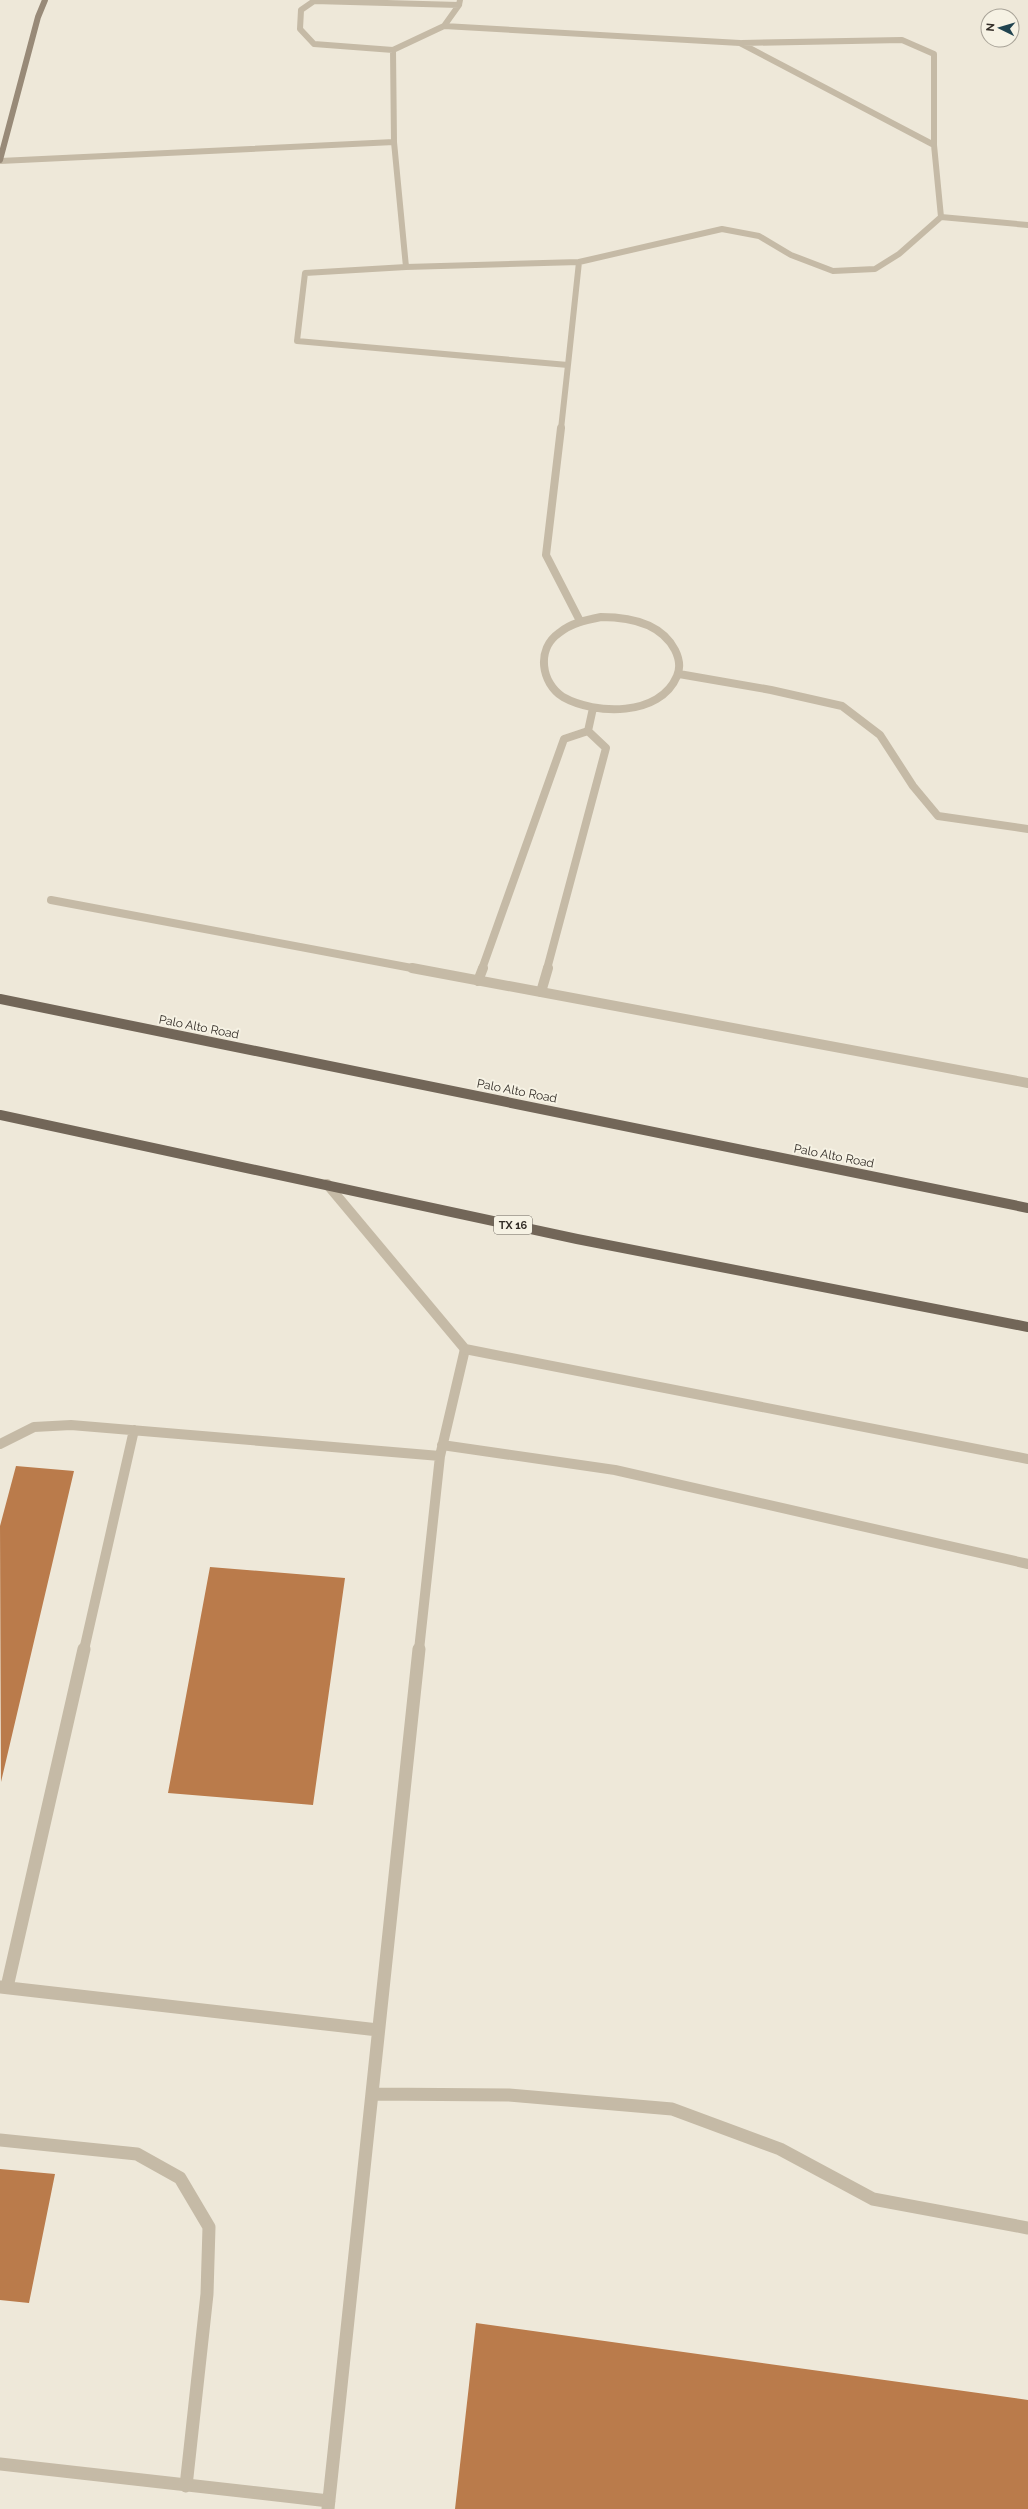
<svg xmlns="http://www.w3.org/2000/svg" width="1028" height="2509" viewBox="0 0 1028 2509" font-family="Raleway,sans-serif">
  <style>
    .building { fill: #ba7b4b }
    .lines { fill: none; stroke-linecap: round; stroke-linejoin: round }
    .lane-far3 { stroke: #c5baa6; stroke-width: 6 }
    .lane-far2 { stroke: #c5baa6; stroke-width: 8 }
    .lane-far1 { stroke: #c5baa6; stroke-width: 10 }
    .lane { stroke: #c5baa6; stroke-width: 13 }
    .street-far1 { stroke: #c5baa6; stroke-width: 8 }
    .street { stroke: #c5baa6; stroke-width: 10 }
    .secondary { stroke: #988a78; stroke-width: 6 }
    .primary { stroke: #726658; stroke-width: 10 }
    .labels { text-anchor: middle; dominant-baseline: central; stroke-width: 4; stroke-linejoin: round; paint-order: stroke }
    .shield { fill: #f6f2e4; stroke: #6d675f; stroke-width: 1 }
    .shield-label { font-size: 11px; font-weight: bold; fill: #322c26 }
    .street-label { font-size: 12px; fill: #322c26; stroke: #f6f2e4 }
  </style>
  <rect width="100%" height="100%" fill="#eee8d9"/>
  <path class="building" d="M16 1466 74 1471 1 1782 0 1526Z
    M210 1567 345 1578 313 1805 168 1793Z
    M0 2169 55 2174 29 2303 0 2300Z
    M476 2323 1028 2400V2509H455Z"/>
  <g class="lines">
    <path class="lane-far3" d="M444 26 740 43 934 145 941 217
      M742 43 902 40 934 54V145
      M393 50 444 26 459 5
      M394 142 406 267 305 273 297 341 568 365 561 429
      M0 161 394 142 393 50 314 44 300 29 301 10 314 1 459 5 460 0
      M406 267 579 262
      M568 365 579 262 722 229 759 236 791 255 833 271 875 269 899 254 941 217 1028 225"/>
    <path class="lane-far2" d="M561 428 546 555 580 621
      M601 617C628 617 661 623 675 650 679 658 681 667 677 676 660 717 595 715 563 697 541 683 536 649 559 633 571 623 586 620 601 617Z
      M679 674 771 690 842 706 880 735 913 786 938 816 1028 829
      M588 731 593 708
      M482 969 564 739 588 731
      M547 969 606 748 588 731"/>
    <path class="lane-far1" d="M478 981 483 968
      M541 992 548 968
      M0 1444 34 1427 71 1425 440 1456
      M442 1445 615 1470 1028 1564
      M84 1650 134 1430
      M419 1650 440 1456 465 1349"/>
    <path class="lane" d="M0 1987 378 2030
      M7 1987 84 1649
      M372 2094 509 2095 672 2109 780 2149 873 2199 1028 2228
      M0 2140 137 2154 180 2178 209 2227 207 2294 186 2486
      M0 2464 329 2501
      M328 2509 419 1649"/>
    <path class="street-far1" d="M51 900 417 969"/>
    <path class="street" d="M412 968 1028 1083
      M327 1184 465 1349 1028 1459"/>
    <path class="secondary" d="M0 160 38 17 45 0"/>
    <path class="primary" d="M0 999 1028 1208
      M0 1115 577 1239 1028 1327"/>
  </g>
  <g class="labels">
    <rect class="shield" x="494" y="1216" width="38" height="18" rx="3"/>
    <g class="shield-label">
      <text x="513" y="1225">TX 16</text>
    </g>
    <g class="street-label">
      <text transform="translate(199 1027) rotate(11)">Palo Alto Road</text>
      <text transform="translate(517 1091) rotate(11)">Palo Alto Road</text>
      <text transform="translate(834 1156) rotate(11)">Palo Alto Road</text>
    </g>
  </g>
  <g transform="translate(1000 28) rotate(275)"><circle r="19" fill="#f6f2e4" stroke="#a8a398"/>
  <path d="M0-3L7 15L0 10L-7 15Z" fill="#20434f"/>
  <text y="-6" font-size="11" font-weight="bold" text-anchor="middle" fill="#322c26">N</text>
  </g>
</svg>
